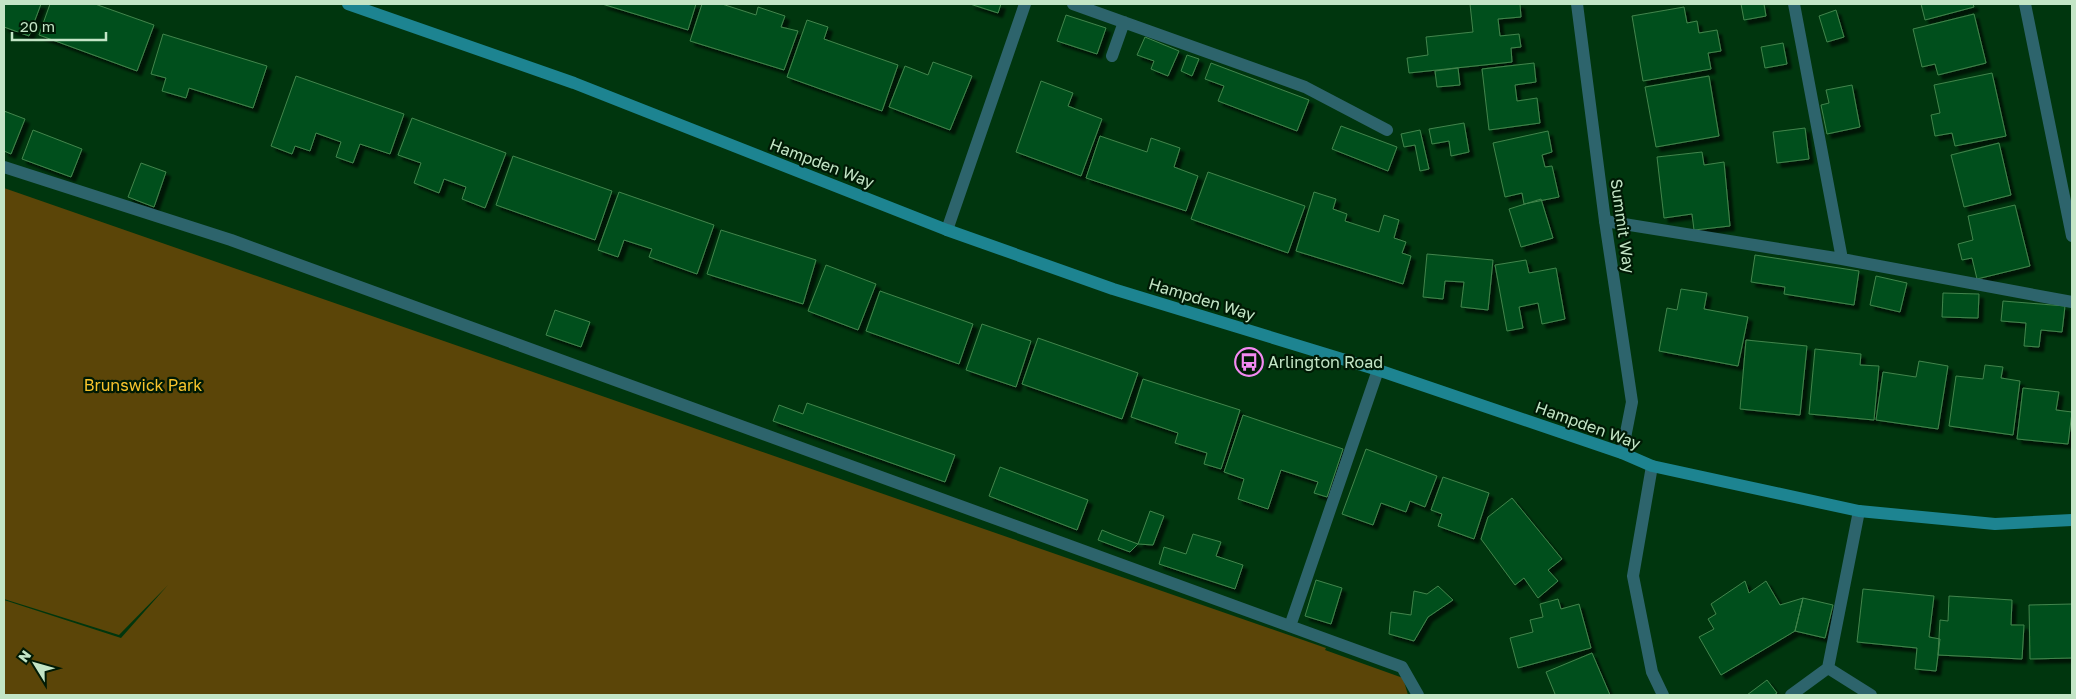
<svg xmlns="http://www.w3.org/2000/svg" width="2076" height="699" viewBox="0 0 2076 699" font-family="'Golos Text',sans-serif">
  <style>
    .green { fill: #5b4508 }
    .building { fill: #03501b; stroke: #42854d; filter: url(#shadow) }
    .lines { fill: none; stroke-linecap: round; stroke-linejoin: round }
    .lane { stroke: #2d646c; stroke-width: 12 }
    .street { stroke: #2d646c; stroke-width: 12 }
    .secondary { stroke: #1d8491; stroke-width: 12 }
    .labels { text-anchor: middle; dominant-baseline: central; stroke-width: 4.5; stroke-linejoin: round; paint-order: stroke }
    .street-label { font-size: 16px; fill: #c3e5c6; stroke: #001a05 }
    .poi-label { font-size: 16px; fill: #c3e5c6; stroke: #001a05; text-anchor: start }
    .park-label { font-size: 16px; fill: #f8c42d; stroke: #001a05 }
  </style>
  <defs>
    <filter id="shadow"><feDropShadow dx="4.5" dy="4.5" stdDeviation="1" flood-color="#0009"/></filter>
  </defs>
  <rect width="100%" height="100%" fill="#00360e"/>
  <path class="green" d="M4 188 1326 648 1325 650 1403 678 1408 695H4V600L121 638 168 585 119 635 4 599Z"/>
  <path class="building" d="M4 4H41L29 36 4 27Z
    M50 4H95L154 25 137 71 39 35Z
    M602 4H696L688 30Z
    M702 4H722L756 15 758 7 785 16 781 27 798 31 784 70 690 41Z
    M970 4H1001L998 13Z
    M1470 4H1520L1521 17 1498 19 1500 36 1519 34 1521 47 1511 48 1512 62 1409 73 1407 58 1428 55 1426 37 1473 32Z
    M1741 4H1764L1766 16 1744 20Z
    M1921 4H1973L1974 7 1925 20Z
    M1684 7 1687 23 1697 21 1699 33 1717 30 1721 51 1708 53 1711 69 1643 81 1632 16Z
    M1836 10 1844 37 1827 42 1819 16Z
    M1974 14 1986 63 1938 75 1935 64 1922 67 1913 29Z
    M1066 15 1106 28 1097 54 1057 41Z
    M807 20 828 27 824 39 898 65 882 111 787 77Z
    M163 34 267 66 253 108 189 88 186 98 162 91 166 78 151 74Z
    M1145 37 1179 51 1168 76 1151 69 1154 61 1137 55Z
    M1783 43 1787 64 1765 68 1761 47Z
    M1187 55 1199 59 1192 76 1181 71Z
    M933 62 972 76 950 130 889 107 905 66 928 75Z
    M1211 63 1309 100 1297 131 1218 101 1224 86 1205 79Z
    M1534 63 1536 82 1515 85 1517 101 1537 98 1540 123 1489 130 1482 69Z
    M1458 68 1460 85 1437 87 1435 71Z
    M1992 73 2006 136 1955 146 1952 133 1935 136 1931 115 1940 113 1934 85Z
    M296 76 404 114 390 154 360 144 353 163 336 157 341 142 316 133 310 151 295 146 292 154 271 146Z
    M1709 76 1719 136 1656 147 1645 87Z
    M1041 81 1073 93 1068 106 1102 119 1081 176 1016 152Z
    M1852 85 1860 127 1827 134 1821 105 1829 103 1826 90Z
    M4 111 25 119 11 154 4 151Z
    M412 118 506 153 485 208 462 199 466 187 444 179 439 193 414 183 421 163 398 155Z
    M1464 123 1469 152 1451 156 1449 141 1432 144 1429 129Z
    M1341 126 1397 147 1388 171 1332 149Z
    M1805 128 1809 159 1777 163 1773 132Z
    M33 130 82 149 71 177 22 159Z
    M1420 130 1429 169 1420 171 1415 145 1404 147 1401 134Z
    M1548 131 1552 152 1542 155 1545 167 1552 166 1559 197 1524 204 1522 193 1505 197 1493 143Z
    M1100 136 1147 152 1151 138 1180 148 1174 167 1198 176 1186 211 1086 178Z
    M1999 143 2011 195 1964 207 1951 155Z
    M1702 152 1704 165 1724 162 1730 226 1694 230 1692 214 1664 218 1657 157Z
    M513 156 612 191 595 240 496 205Z
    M141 163 166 172 154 207 128 197Z
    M1208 172 1305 206 1288 253 1191 219Z
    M619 192 714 225 697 274 649 257 652 249 624 240 618 257 598 250Z
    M1314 192 1336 199 1333 209 1347 214 1345 221 1379 232 1384 215 1399 220 1394 238 1406 242 1402 253 1411 256 1403 284 1296 251Z
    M1541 199 1553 238 1521 247 1509 209Z
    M2015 205 2030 266 1977 279 1972 258 1962 260 1958 244 1973 240 1968 216Z
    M721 230 816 260 803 304 707 274Z
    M1427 254 1493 260 1488 310 1461 307 1464 282 1445 281 1443 299 1423 297Z
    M1755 255 1859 271 1854 305 1784 294 1785 287 1751 282Z
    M1526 260 1529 273 1556 268 1565 319 1542 324 1538 303 1519 307 1523 328 1507 331 1495 265Z
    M826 265 876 284 858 330 808 311Z
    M1876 276 1907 283 1900 312 1870 305Z
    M1681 289 1707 293 1704 309 1748 317 1738 366 1659 351 1667 308 1677 310Z
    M880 291 973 324 959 364 866 331Z
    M1943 293 1979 294 1978 318 1942 317Z
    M2003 301 2065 306 2062 332 2041 330 2039 347 2024 346 2026 323 2001 321Z
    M555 310 590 322 581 347 546 335Z
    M982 324 1031 341 1016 387 966 370Z
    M1038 338 1138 373 1122 419 1022 384Z
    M1746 340 1807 346 1800 415 1740 409Z
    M1815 349 1861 354 1860 365 1879 366 1874 420 1809 414Z
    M1919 361 1948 366 1938 429 1876 420 1883 372 1916 377Z
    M1985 365 2003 367 2001 378 2020 381 2013 435 1949 426 1956 376 1983 379Z
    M1143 379 1240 410 1221 469 1204 464 1207 453 1175 443 1178 433 1131 417Z
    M2023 388 2059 392 2056 410 2072 412 2068 444 2017 439Z
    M807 403 955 455 945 482 773 421 779 405 803 414Z
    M1243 415 1343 449 1327 497 1314 493 1318 482 1281 470 1268 509 1238 499 1244 479 1224 472Z
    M1366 449 1437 476 1425 507 1410 501 1406 512 1381 503 1373 525 1342 514Z
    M1000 467 1088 500 1077 530 989 496Z
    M1443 477 1489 493 1474 539 1438 526 1442 514 1431 510Z
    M1512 498 1562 559 1548 570 1558 581 1538 598 1524 578 1515 585 1481 539 1488 517Z
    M1150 511 1164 516 1153 545 1138 544Z
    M1102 530 1114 535 1138 544 1130 552 1098 540Z
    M1193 534 1221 542 1216 556 1243 565 1235 589 1159 564 1164 547 1186 554Z
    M1316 580 1342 588 1331 624 1305 616Z
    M1745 581 1749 593 1766 581 1780 605 1803 598 1795 631 1721 675 1699 637 1714 629 1708 619 1716 614 1711 604Z
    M1438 586 1453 600 1428 617 1414 641 1389 634 1391 612 1411 615 1414 591 1427 594Z
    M1863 589 1934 596 1929 637 1940 639 1936 671 1915 669 1917 648 1857 642Z
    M1949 596 2012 600 2011 625H2024L2022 659 1938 655 1940 620 1948 621Z
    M1803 598 1833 605 1825 638 1795 631Z
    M1558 599 1561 609 1579 604 1591 648 1518 668 1510 638 1533 632 1530 620 1543 617 1540 604Z
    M2072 604V658L2030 659 2029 605Z
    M1592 653 1610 695H1553L1555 694 1546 672Z
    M1767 680 1777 693 1774 695H1747Z"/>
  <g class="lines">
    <path class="lane" d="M1073 4 1305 87 1387 130
      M1794 4 1842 259
      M1112 56 1124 22
      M4 167 231 240 1402 667 1418 695
      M1605 221 1842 259 2072 302
      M1290 626 1378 370
      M1828 668 1859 511
      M1791 695 1828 668 1871 695"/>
    <path class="street" d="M1577 4 1605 221 1632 402 1622 453
      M2025 4 2072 236
      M947 230 1025 4
      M1652 466 1633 576 1652 672 1663 695"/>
    <path class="secondary" d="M348 4 574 83 947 230 1113 289 1378 370 1622 453 1652 466 1859 511 1995 524 2072 520"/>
  </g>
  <defs>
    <symbol id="bus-ring" viewBox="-11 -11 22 22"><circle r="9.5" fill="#001a05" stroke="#f38af2" stroke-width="1.5"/><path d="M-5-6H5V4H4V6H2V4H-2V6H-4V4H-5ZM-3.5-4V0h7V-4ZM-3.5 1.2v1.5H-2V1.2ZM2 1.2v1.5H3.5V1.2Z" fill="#f38af2"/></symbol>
  </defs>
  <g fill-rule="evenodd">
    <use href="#bus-ring" x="1233" y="346" width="32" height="32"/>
  </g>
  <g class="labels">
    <g class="street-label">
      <text transform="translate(822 163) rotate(21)">Hampden Way</text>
      <text transform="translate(1623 226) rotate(82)">Summit Way</text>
      <text transform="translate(1202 299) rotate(17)">Hampden Way</text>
      <text transform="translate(1588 425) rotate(20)">Hampden Way</text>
    </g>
    <g class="poi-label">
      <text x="1268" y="362">Arlington Road</text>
    </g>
    <g class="park-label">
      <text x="143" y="385">Brunswick Park</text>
    </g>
  </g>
  <rect width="2076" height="699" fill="none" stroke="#c3e5c6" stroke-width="10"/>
  <g transform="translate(35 664) rotate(307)" stroke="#001a05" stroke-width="4" paint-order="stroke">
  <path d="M0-4L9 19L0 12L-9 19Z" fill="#c3e5c6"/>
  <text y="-8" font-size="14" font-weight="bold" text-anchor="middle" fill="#c3e5c6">N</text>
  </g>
  <path d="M12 32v8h94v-8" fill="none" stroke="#c3e5c6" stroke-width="2.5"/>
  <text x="20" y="32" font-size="15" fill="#c3e5c6" stroke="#001a05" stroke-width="4" paint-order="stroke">20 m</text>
</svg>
